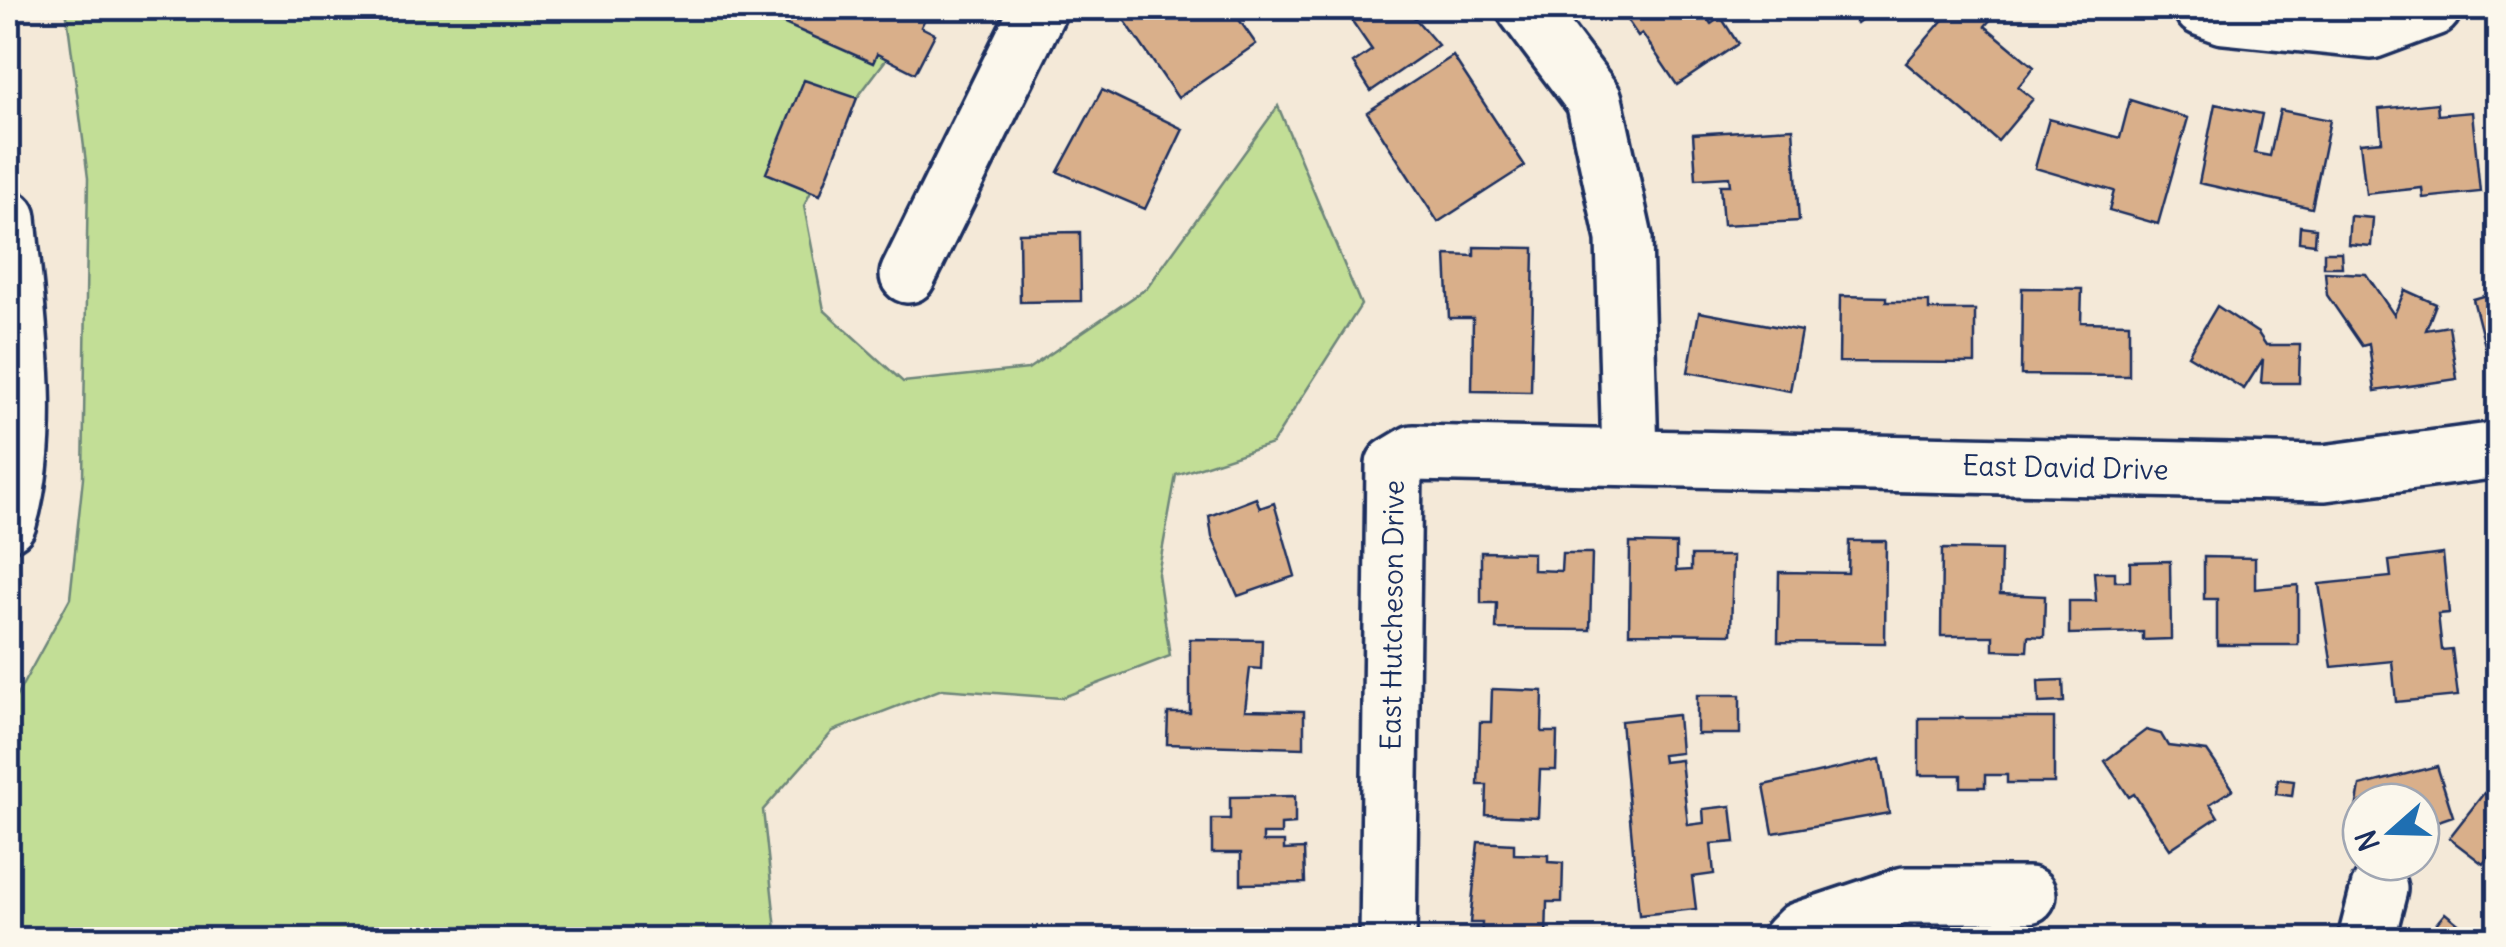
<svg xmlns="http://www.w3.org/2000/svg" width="2506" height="947" viewBox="0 0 2506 947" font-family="Delius,sans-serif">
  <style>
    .green { fill: #c2de96; stroke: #6e867a; stroke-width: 2.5 }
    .building { fill: #d9af8a; stroke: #1b2f5e; stroke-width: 2.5 }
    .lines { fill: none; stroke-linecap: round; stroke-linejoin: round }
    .minor-casing { stroke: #1b2f5e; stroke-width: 62 }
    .minor { stroke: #fbf7ec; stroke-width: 55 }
    .labels { text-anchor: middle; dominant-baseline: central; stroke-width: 9; stroke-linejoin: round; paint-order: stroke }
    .street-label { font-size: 28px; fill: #1b2f5e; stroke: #fbf7ec }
  </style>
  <rect width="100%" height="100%" fill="#f4e9d8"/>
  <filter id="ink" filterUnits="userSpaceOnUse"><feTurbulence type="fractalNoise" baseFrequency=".01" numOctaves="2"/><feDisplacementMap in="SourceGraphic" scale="20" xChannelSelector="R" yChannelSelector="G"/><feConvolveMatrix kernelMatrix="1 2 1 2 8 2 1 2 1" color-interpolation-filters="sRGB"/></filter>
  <g filter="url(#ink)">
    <path class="green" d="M66 8H925L857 98 804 206 824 310 903 382 1028 369 1147 288 1278 106 1361 305 1272 444 1176 475 1158 574 1170 656 1061 698 942 689 833 731 763 810 777 939 8 940 11 706 70 598 83 478 88 178Z"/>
    <path class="building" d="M773 8H930L921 27 935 34 915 73 877 54 873 63 769 17Z
      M1137 8H1231L1256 44 1178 98 1123 18Z
      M1343 8H1406L1438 45 1371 91 1353 63 1372 50Z
      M1619 8H1701L1711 24 1721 17 1738 44 1677 85 1642 33 1638 36Z
      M1844 8H1876L1857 23Z
      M1953 8H1991L1997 12 1985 26 2034 67 2018 87 2033 99 1998 141 1906 63Z
      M1453 56 1525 166 1438 222 1367 112Z
      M804 80 857 98 820 195 766 173Z
      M1102 90 1183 129 1145 209 1058 172Z
      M2130 100 2188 118 2158 224 2109 210 2114 191 2035 168 2049 119 2120 138Z
      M2437 103 2438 115 2472 112 2480 192 2423 198 2422 188 2366 194 2360 143 2382 141 2379 109Z
      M2215 104 2262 114 2254 153 2270 156 2280 110 2330 120 2312 208 2199 183Z
      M1793 128 1799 221 1723 225 1720 185H1730L1729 177 1696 179 1693 134Z
      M2350 216 2373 218 2371 246 2348 244Z
      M2300 226 2316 228 2315 244 2299 242Z
      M1080 232 1081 301 1020 302 1019 233Z
      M1474 247 1534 248 1531 392 1472 391 1473 318H1449L1446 255 1474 256Z
      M2324 252H2341L2342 267H2324Z
      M2325 272 2366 274 2394 315 2405 290 2436 304 2426 330 2449 326 2457 379 2375 391 2369 344 2362 346 2327 295Z
      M2022 288 2082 289 2081 322 2129 323V376L2021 375Z
      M2498 292V371L2492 373 2473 299Z
      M1840 296 1886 297V302H1929V310H1975V363L1839 362Z
      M2217 306 2258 333 2266 345H2300L2299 383H2261L2263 359 2244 389 2188 355Z
      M1699 312 1801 331 1790 391 1688 372Z
      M1256 498 1260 508 1274 503 1295 576 1238 596 1212 537 1209 516Z
      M1849 541H1886L1885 643 1778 642 1779 572 1848 573Z
      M1630 543 1676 544V571L1691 570V556H1733L1731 634 1629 633Z
      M1942 549 2001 550 2000 594 2045 596 2044 637 2028 636 2027 651 1993 650V636H1941Z
      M1481 552 1533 553V570L1561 571 1562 553H1592L1590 630 1496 629 1497 603H1481Z
      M2443 554 2449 613 2438 614 2442 650 2452 649 2458 696 2396 702 2392 661 2332 667 2319 584 2391 577 2389 561Z
      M2204 557 2255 558V589L2298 585V645H2217V599H2204Z
      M2170 561 2171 639 2143 640V632L2069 634V601H2096L2094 572H2115V581H2130V562Z
      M1190 639 1262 640 1261 669 1250 668 1245 710 1304 711V748L1167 744 1168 713H1190Z
      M2063 680 2064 702 2039 703 2038 681Z
      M1492 689 1543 691 1542 732H1557L1556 770H1540L1538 817 1486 815 1487 785H1478L1480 722H1491Z
      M1697 695H1740V734H1697Z
      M1678 715 1681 753 1662 755 1663 762 1681 760 1688 825 1704 823 1703 809 1731 806 1735 842 1711 844 1714 874 1692 877 1696 909 1639 915 1621 721Z
      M1919 718H2054V783H2007V775H1985V787H1961V775H1919Z
      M2146 730 2161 734 2168 746 2207 751 2233 789 2210 804 2218 817 2170 849 2134 794 2129 797 2105 761Z
      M1880 759 1889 813 1773 833 1764 785Z
      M2437 766 2453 816 2421 827V802H2361V830L2354 821 2360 786Z
      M2278 779 2294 781 2292 796 2276 794Z
      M2484 793 2498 804V844L2483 864 2449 838Z
      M1295 796V824L1281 825V834H1263V842H1284V850L1304 849 1305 883 1241 884V853H1212V819H1230V797Z
      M1478 842 1514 844V854L1548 855V862L1563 863 1562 902H1547L1546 940H1481L1482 923H1470Z
      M2445 913 2468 932 2462 940H2423Z"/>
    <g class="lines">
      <defs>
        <g id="minor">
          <path d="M1525 8 1594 100 1624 238 1630 457"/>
          <path d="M2202 8 2224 16 2371 31 2433 8"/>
          <path d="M8 218C16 311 36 433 8 523"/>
          <path d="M908 275 1039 8"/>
          <path id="s1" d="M1388 940 1394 465 1414 453 2324 473 2498 450"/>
          <path d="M1790 940 1800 930 1905 895H2028"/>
          <path d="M2366 940 2379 889"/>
        </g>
      </defs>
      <use href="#minor" class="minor-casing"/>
      <use href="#minor" class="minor"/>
    </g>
  </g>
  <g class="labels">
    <g class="street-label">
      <text stroke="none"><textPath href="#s1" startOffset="1150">East David Drive</textPath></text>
      <text stroke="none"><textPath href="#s1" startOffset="325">East Hutcheson Drive</textPath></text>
    </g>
  </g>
  <rect width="2506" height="947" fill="none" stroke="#fbf7ec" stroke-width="40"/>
  <rect x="20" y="20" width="2466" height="907" fill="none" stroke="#1b2f5e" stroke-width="4" filter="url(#ink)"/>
  <g transform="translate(2391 832) rotate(250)"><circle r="48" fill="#fbf7ec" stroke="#a1a7b3" stroke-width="2.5"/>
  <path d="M0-8L18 38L0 25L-18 38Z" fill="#1f6fb2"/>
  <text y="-15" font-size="28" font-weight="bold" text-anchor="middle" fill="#1b2f5e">N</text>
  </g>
</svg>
